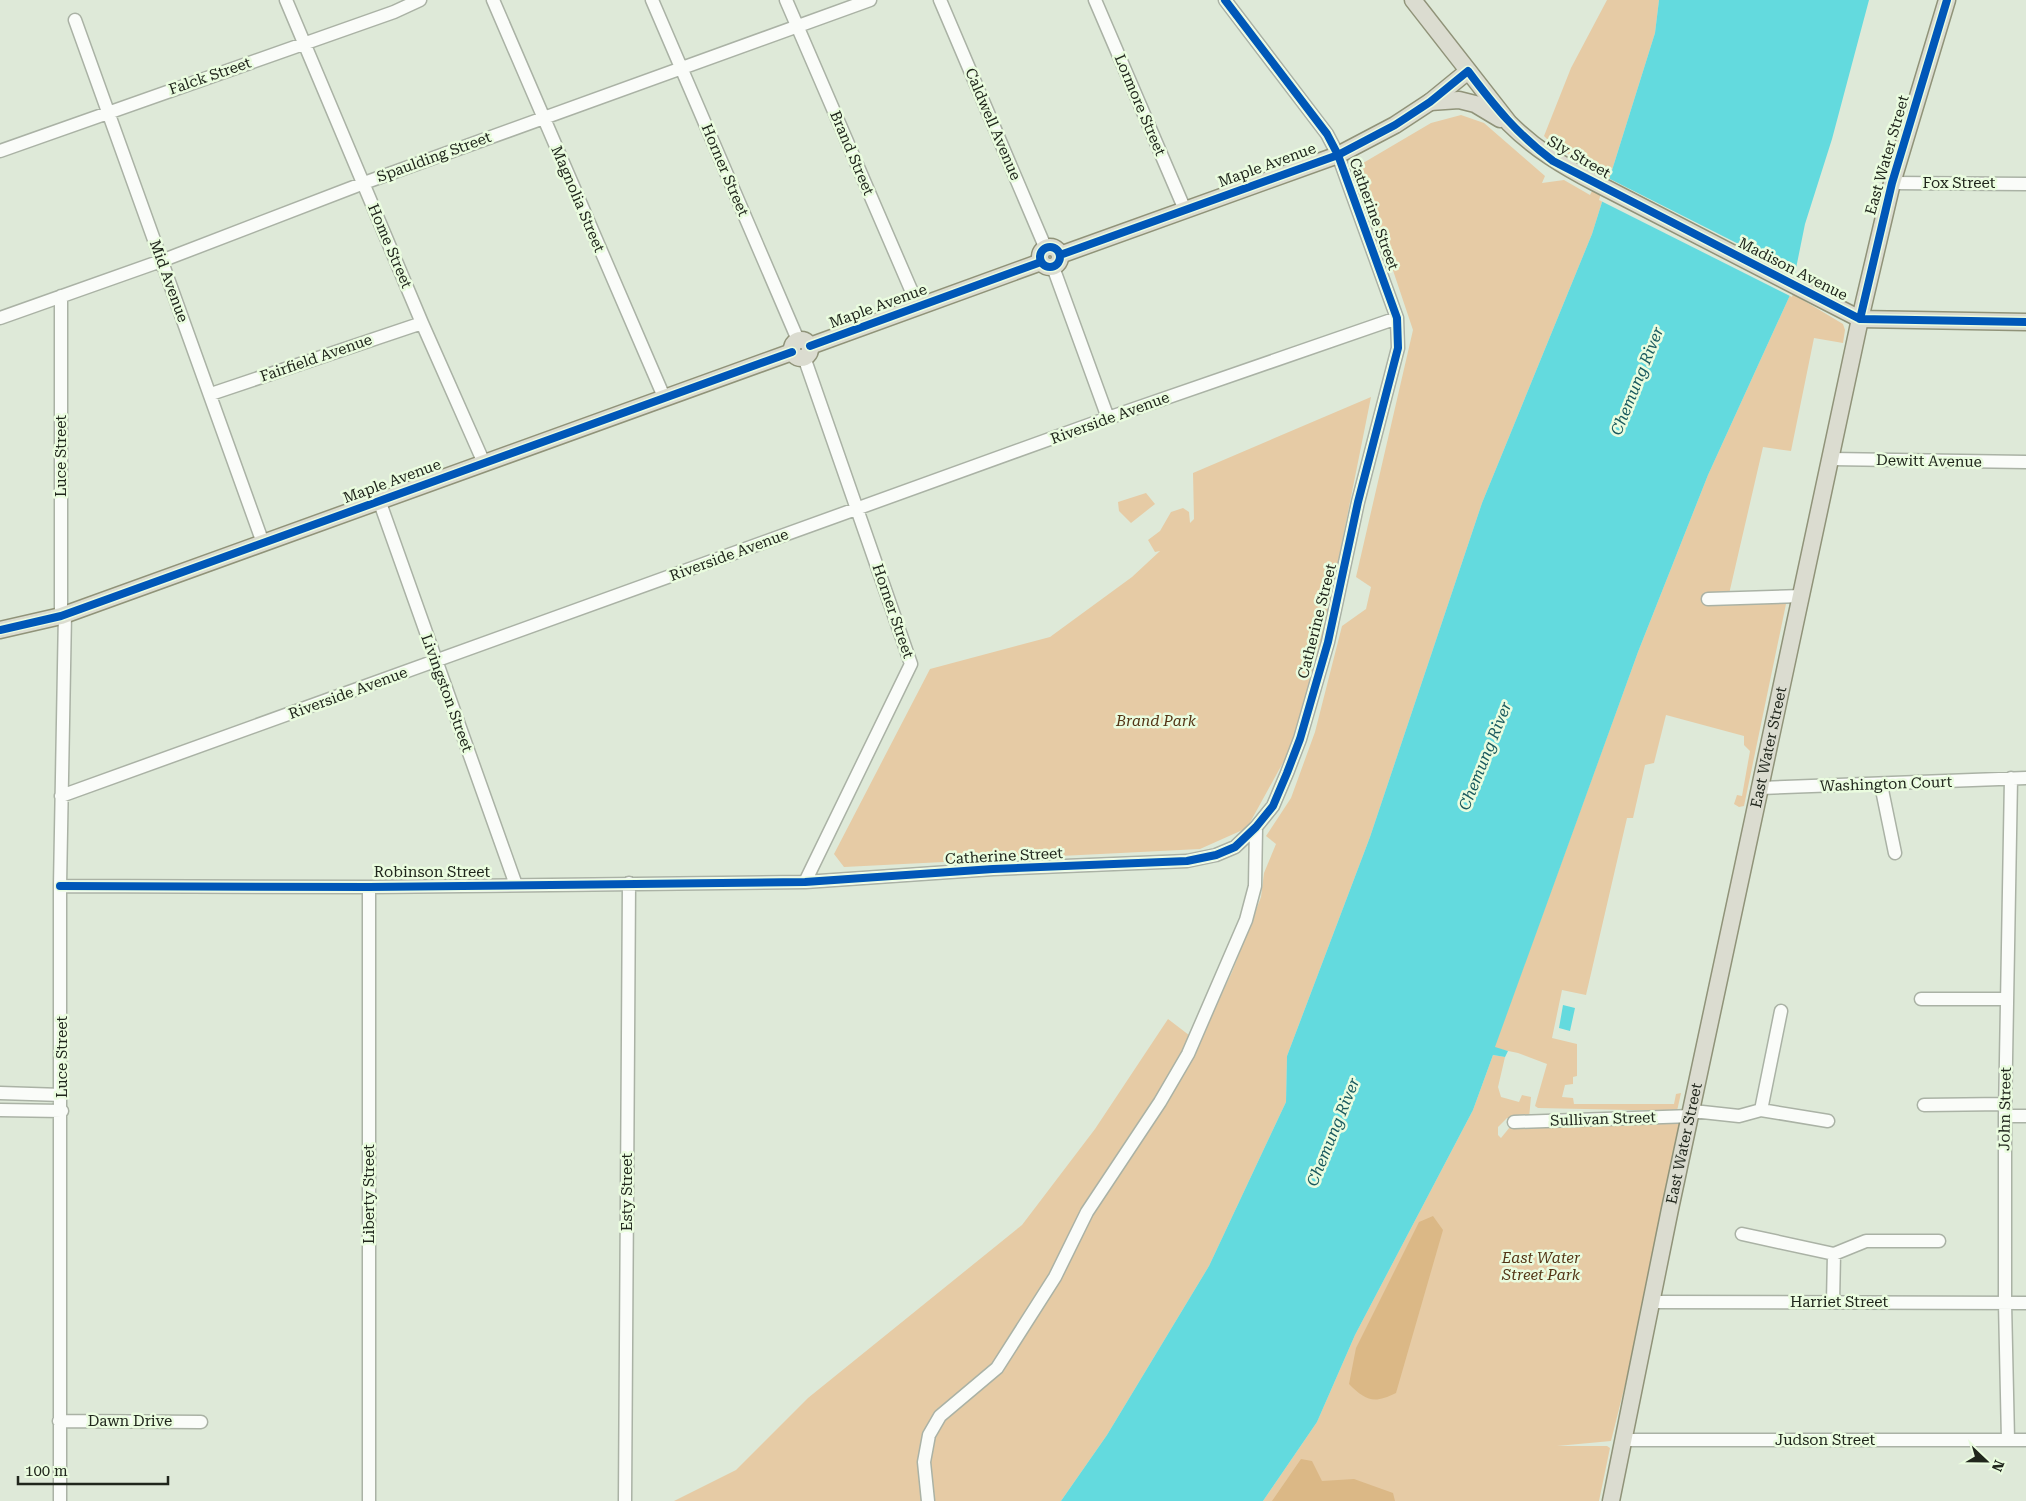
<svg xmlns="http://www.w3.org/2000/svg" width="2026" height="1501" viewBox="0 0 2026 1501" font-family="'Roboto Serif',serif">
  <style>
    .green { fill: #e6cba5 }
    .forest { fill: #dbb886 }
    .water { fill: #63dade }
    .pier { fill: #dee9d8 }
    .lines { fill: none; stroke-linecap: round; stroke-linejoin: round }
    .minor-casing { stroke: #aab2a5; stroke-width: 15 }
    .major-casing { stroke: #909379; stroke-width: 19 }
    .minor { stroke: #fafcf9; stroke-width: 12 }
    .major { stroke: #dbdcd0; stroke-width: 16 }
    .cycleway-casing { stroke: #eafcdf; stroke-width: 11 }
    .cycleway { stroke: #0057b8; stroke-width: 8 }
    .labels { text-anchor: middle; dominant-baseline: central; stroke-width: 5; stroke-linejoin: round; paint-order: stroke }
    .street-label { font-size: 15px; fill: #20261c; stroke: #eafcdf }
    .park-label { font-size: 15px; font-style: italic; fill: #533415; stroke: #eafcdf }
    .water-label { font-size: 16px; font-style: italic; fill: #19595e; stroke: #eafcdf }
  </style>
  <rect width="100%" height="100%" fill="#dee9d8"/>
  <path class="green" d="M1607 0H1659L1655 33 1592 234 1482 503 1370 837 1287 1056 1286 1102 1209 1266 1107 1435 1061 1501H674L736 1470 808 1398 1022 1225 1095 1129 1168 1019 1198 1042 1232 972 1261 897 1264 873 1276 844 1266 836 1291 798 1315 732 1342 626 1366 609 1371 587 1356 577 1413 330 1358 166 1431 123 1461 115 1484 123 1545 176 1542 183 1564 180 1590 195 1601 174C1585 165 1564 155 1554 139L1548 140 1544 136 1571 68Z
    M1791 293 1843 324 1845 330 1843 343 1814 338 1791 451 1763 447 1729 594 1786 604 1744 806 1739 807 1734 804 1737 795 1742 796 1750 751 1744 745V736L1666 715 1654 763 1645 765 1633 818H1627L1586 995 1562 990 1552 1038 1577 1044V1076L1573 1077V1084L1565 1085 1562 1097 1573 1098 1574 1104H1674L1676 1094 1681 1093 1677 1111 1538 1108 1535 1106 1547 1064 1518 1053 1494 1048 1638 652 1708 475Z
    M1371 397 1326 622 1291 748 1247 828 1200 849 844 867 834 854 930 669 1050 637 1132 577 1160 551 1155 552 1148 540 1160 531 1171 512 1183 508 1189 512 1190 523 1194 519 1193 473Z
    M1146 493 1155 504 1131 523 1119 511 1118 502Z
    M1493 1055 1505 1057 1498 1087 1501 1097 1519 1102 1522 1095 1531 1097 1529 1118H1507L1498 1127V1135L1501 1138 1514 1122 1692 1116 1611 1441 1557 1446H1607L1610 1448 1599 1501H1263L1317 1422 1355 1335 1473 1110Z"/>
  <path class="forest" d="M1433 1216 1443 1230 1396 1393C1374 1404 1366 1401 1349 1384L1356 1348 1419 1222Z
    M1301 1459 1312 1461 1322 1481 1354 1479 1393 1493 1395 1501H1272Z"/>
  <path class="water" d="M1659 0H1869L1832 139 1805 224 1791 293 1708 475 1638 652 1495 1047 1508 1051 1505 1057 1493 1055 1473 1110 1355 1335 1317 1422 1263 1501H1061L1107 1435 1209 1266 1286 1102 1287 1056 1370 837 1482 503 1592 234 1655 33Z
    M1563 1005 1575 1008 1570 1031 1559 1028Z"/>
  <path class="pier" d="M1606 177 1798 274 1792 297 1599 200Z"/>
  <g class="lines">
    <defs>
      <path id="minor" d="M286 0 422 323 484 463
        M493 0 664 397
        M652 0 798 340
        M786 0 918 306
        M940 0 1046 249
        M1095 0 1185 210
        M75 20 263 543
        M0 151 394 12 420 0
        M1892 183 2026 184
        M1053 267 1108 418
        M0 318 161 261 364 183 870 0
        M804 357 911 664 805 882
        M211 394 422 323
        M1831 459 2026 462
        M379 500 516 885
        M1708 599 1802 596
        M61 616V296
        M1881 785 1895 853
        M1761 788 2026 778
        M61 796 1108 418 1397 318
        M60 886 369 887 805 882 993 869 1187 861 1216 855 1235 847 1256 827 1273 806 1287 773 1300 739 1328 642 1358 502 1398 348 1397 318 1338 155 1327 134 1225 0
        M1921 999H2007
        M0 1093 62 1095
        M1924 1105 2005 1104
        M0 1110 62 1111
        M1761 1110 1828 1121
        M1693 1111 1739 1116 1761 1110 1781 1011
        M2005 1116H2026
        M1514 1122 1692 1116
        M1742 1234 1834 1254 1866 1241H1939
        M1652 1302 2026 1303
        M1833 1302 1834 1254
        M59 1421 201 1422
        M1624 1440H2026
        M2008 1440 2005 1303V1116L2011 778
        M60 1501V886L65 613
        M369 1501V887
        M625 1501 629 883
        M928 1501 924 1462 929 1435 940 1416 997 1368 1055 1277 1087 1212 1160 1102 1188 1054 1246 920 1255 886 1256 827"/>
      <g id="major">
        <path d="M1413 0 1509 123C1535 149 1563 166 1596 183L1860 319 2026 322"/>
        <path d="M1430 102 1459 100 1475 104 1500 119"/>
        <circle cx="1050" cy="257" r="10"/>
        <path d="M1060 255 1338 155 1395 125 1430 102 1468 71"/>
        <circle cx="801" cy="349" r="9"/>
        <path d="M810 346 1041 262"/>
        <path d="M0 630 61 616 792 352"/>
        <path id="s1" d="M1611 1501 1670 1209 1860 319 1892 183 1947 0"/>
      </g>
    </defs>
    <use href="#minor" class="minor-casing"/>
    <use href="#major" class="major-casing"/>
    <use href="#minor" class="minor"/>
    <use href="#major" class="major"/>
    <defs>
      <path id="cycleway" d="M1040 257a10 10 0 1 1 20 0a10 10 0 1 1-20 0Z
        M1060 255 1338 155 1395 125 1430 102 1468 71C1495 107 1517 134 1553 161L1860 319 2026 322
        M1860 319 1892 183 1947 0
        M810 346 1041 262
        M0 630 61 616 792 352
        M60 886 369 887 805 882 993 869 1187 861 1216 855 1235 847 1256 827 1273 806 1287 773 1300 739 1328 642 1358 502 1398 348 1397 318 1338 155 1327 134 1225 0"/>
    </defs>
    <use href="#cycleway" class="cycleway-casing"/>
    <use href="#cycleway" class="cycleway"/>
  </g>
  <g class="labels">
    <g class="street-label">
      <text transform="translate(210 76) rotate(-19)">Falck Street</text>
      <text transform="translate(1140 105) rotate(67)">Lormore Street</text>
      <text transform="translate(993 124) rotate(67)">Caldwell Avenue</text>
      <text transform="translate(852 153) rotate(67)">Brand Street</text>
      <text transform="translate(1887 155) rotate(-74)">East Water Street</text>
      <text transform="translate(434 157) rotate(-20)">Spaulding Street</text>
      <text transform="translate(1579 157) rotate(30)">Sly Street</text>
      <text transform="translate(1267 165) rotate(-20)">Maple Avenue</text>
      <text transform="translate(725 170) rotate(67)">Horner Street</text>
      <text x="1959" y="183">Fox Street</text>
      <text transform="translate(578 199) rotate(67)">Magnolia Street</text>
      <text transform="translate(1374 214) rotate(70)">Catherine Street</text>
      <text transform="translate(390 246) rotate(67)">Home Street</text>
      <text transform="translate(1793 269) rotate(27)">Madison Avenue</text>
      <text transform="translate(169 281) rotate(70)">Mid Avenue</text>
      <text transform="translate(878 306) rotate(-20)">Maple Avenue</text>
      <text transform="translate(316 358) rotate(-19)">Fairfield Avenue</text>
      <text transform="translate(1110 418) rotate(-20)">Riverside Avenue</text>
      <text transform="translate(61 456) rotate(-90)">Luce Street</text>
      <text transform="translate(1929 461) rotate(1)">Dewitt Avenue</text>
      <text transform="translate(392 481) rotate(-20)">Maple Avenue</text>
      <text transform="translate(729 555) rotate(-20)">Riverside Avenue</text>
      <text transform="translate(893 611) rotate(71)">Horner Street</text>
      <text transform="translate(1317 621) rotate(-76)">Catherine Street</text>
      <text transform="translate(348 693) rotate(-20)">Riverside Avenue</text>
      <text transform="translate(447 693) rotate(70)">Livingston Street</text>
      <text stroke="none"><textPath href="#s1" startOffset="770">East Water Street</textPath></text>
      <text transform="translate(1886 784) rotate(-2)">Washington Court</text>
      <text transform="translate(1004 856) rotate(-3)">Catherine Street</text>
      <text x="432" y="872">Robinson Street</text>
      <text transform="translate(62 1057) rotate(-90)">Luce Street</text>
      <text transform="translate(2005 1109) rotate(-89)">John Street</text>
      <text transform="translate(1603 1119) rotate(-2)">Sullivan Street</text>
      <text stroke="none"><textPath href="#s1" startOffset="365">East Water Street</textPath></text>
      <text transform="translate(627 1192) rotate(-90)">Esty Street</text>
      <text transform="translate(369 1194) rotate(-90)">Liberty Street</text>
      <text x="1839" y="1302">Harriet Street</text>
      <text x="130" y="1421">Dawn Drive</text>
      <text x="1825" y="1440">Judson Street</text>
    </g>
    <g class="park-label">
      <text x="1156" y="721">Brand Park</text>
      <text x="1541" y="1258">East Water<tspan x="1541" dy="17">Street Park</tspan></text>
    </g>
    <g class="water-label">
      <text transform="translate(1637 381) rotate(-68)">Chemung River</text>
      <text transform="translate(1485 756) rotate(-68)">Chemung River</text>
      <text transform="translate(1333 1132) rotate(-68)">Chemung River</text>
    </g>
  </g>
  <g transform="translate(1986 1461) rotate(112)" stroke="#eafcdf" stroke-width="4" paint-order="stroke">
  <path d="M0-4L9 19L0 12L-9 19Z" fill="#20261c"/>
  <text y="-8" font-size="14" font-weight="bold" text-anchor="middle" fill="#20261c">N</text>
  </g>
  <path d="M18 1476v8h150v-8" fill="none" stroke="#20261c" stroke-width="2.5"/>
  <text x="25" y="1476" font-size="15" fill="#20261c" stroke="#eafcdf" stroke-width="4" paint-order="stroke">100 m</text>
</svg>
